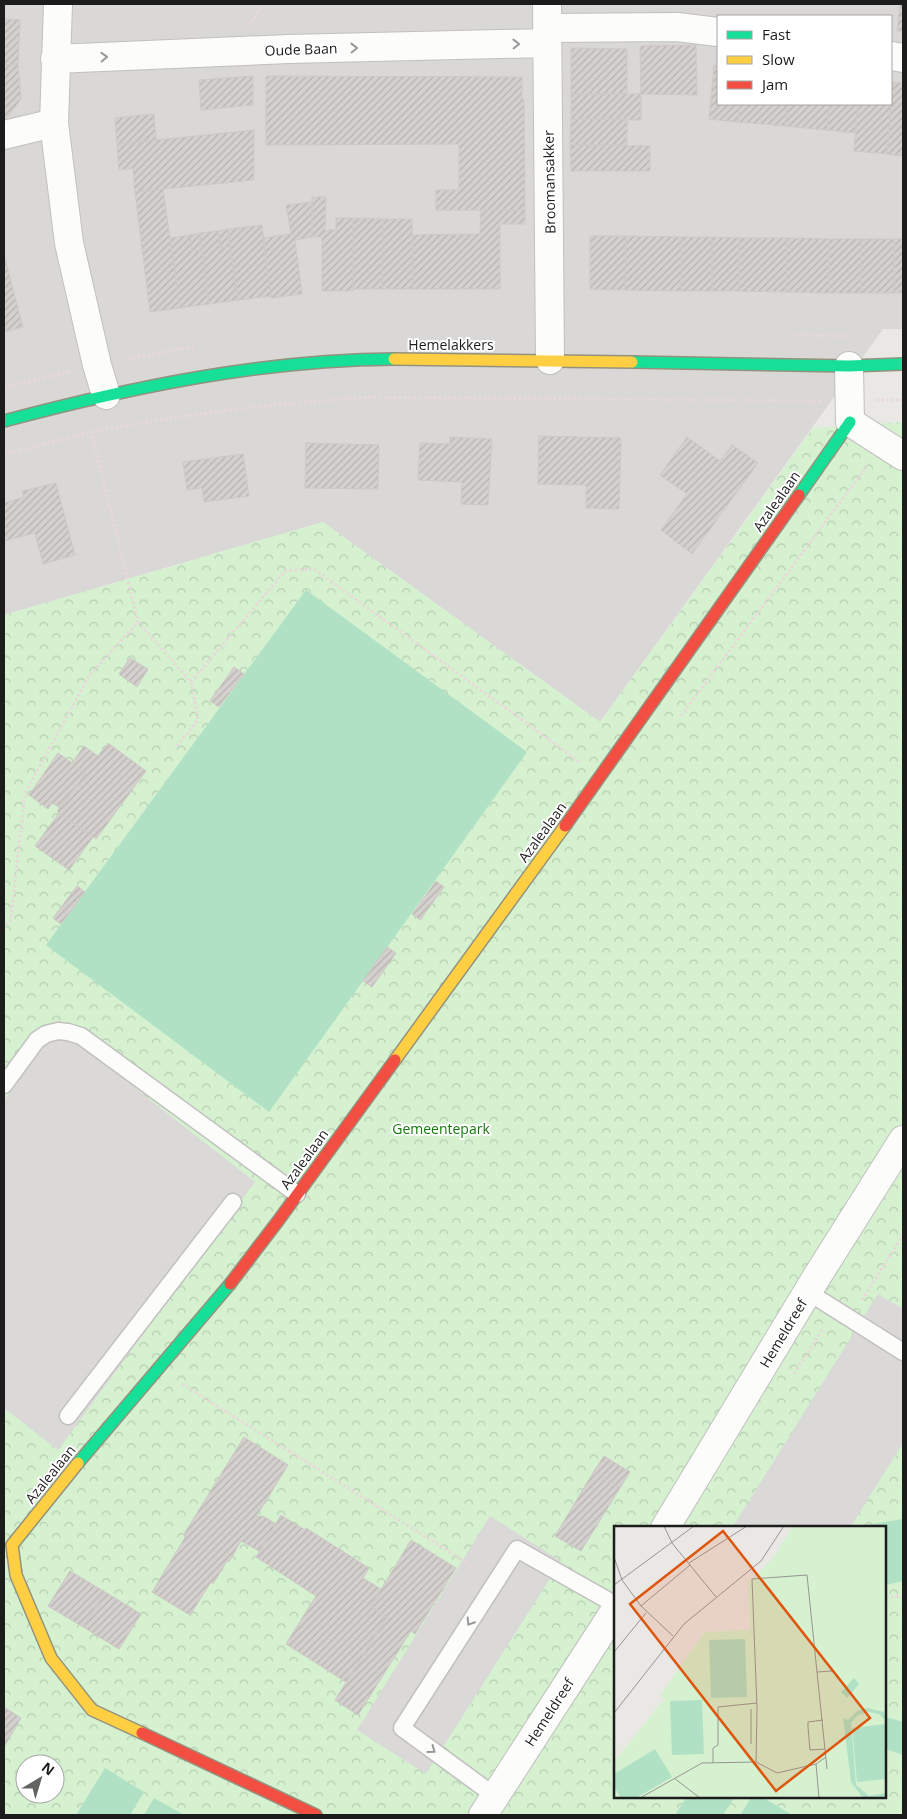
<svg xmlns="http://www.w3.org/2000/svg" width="907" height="1819" viewBox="0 0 907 1819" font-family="'Open Sans',sans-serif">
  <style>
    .residential { fill: #d9d8d6; fill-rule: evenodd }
    .park { fill: url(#park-crowns); fill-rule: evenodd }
    .pitch { fill: #b0e1c4 }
    .parking { fill: #dad9d8 }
    .building { fill: url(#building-hatch); stroke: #cec9c6 }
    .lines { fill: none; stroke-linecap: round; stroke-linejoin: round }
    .lane-casing { stroke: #c1c0bf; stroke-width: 19 }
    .street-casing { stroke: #c1c0bf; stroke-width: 30 }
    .fast-casing { stroke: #94927e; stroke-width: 14 }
    .slow-casing { stroke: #94927e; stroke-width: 14 }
    .jam-casing { stroke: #94927e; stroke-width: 14 }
    .path { stroke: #e9d8d9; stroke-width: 3; stroke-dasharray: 2.5 2.5; stroke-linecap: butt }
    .lane { stroke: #fcfcfb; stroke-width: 16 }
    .street { stroke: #fcfcfb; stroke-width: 28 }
    .fast { stroke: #16e098; stroke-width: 11 }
    .slow { stroke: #ffcf43; stroke-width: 11 }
    .jam { stroke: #f24e42; stroke-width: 11 }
    .oneway { stroke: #979797 }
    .labels { text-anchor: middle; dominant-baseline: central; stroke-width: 4; stroke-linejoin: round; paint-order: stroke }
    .street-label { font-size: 14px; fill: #1c1c1c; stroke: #fff }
    .park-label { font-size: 14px; fill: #17770d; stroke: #fff }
    .inset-road { fill: none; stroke: #989695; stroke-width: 1 }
    .view { fill: #de560d; fill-opacity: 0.15; stroke: #de560d; stroke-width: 2.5 }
    .inset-edge { fill: none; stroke: #1c1c1c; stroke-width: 2.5 }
  </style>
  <defs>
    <pattern id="park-crowns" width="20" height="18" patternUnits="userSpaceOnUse" patternTransform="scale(1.25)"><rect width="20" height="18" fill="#d5f1d0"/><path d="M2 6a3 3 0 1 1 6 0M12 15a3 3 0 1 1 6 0" fill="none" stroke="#b6ceb2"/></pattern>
    <pattern id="building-hatch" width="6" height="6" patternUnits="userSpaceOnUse" patternTransform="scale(1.25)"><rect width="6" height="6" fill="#d3d0cd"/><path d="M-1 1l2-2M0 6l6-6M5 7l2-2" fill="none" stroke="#b5b2af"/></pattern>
  </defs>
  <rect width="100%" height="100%" fill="#eae8e5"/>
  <path class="residential" d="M4 4H903V329H883L600 722 323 522 4 615ZM718 16H891V104H718Z"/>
  <path class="park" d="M903 422V1815H4V615L323 522 600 722 813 428ZM616 1528H886V1798H616ZM25 1764H55V1794H25Z"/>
  <path class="pitch" d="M306 590 527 752 269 1112 46 945Z
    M903 1519V1581L886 1585V1528H860V1526Z
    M886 1717 903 1722V1755L886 1749Z
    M105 1768 144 1792 130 1815H76Z
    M154 1798 184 1815H144Z
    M686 1798H734L723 1815H675Z
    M751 1798H764L792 1815H740Z"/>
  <path class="parking" d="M62 1037 75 1041 255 1182 58 1450 4 1408V1100L43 1047 50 1041Z
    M878 1294 903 1309V1443L850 1528H732Z
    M490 1516 561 1561 426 1774 357 1730Z"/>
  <path class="building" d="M900 4H903V31H897Z
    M4 19 20 20 18 64 4 65Z
    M696 45 697 95 641 94 640 46Z
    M571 48 627 49V94H571Z
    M18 64 21 99 6 119 4 120V65Z
    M714 65 718 66V104H739L738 122 709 119Z
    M253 76V105L201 110 199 80Z
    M266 76 522 77V98L524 100 525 210H436V190H459V144L266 145Z
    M891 82H893L887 154 854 151 858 104H891Z
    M893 82 903 83V156L887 154Z
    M571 94H641V120L571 119Z
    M739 104H787L785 126 738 122Z
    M787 104H829L827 130 785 126Z
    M829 104H858L855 133 827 130Z
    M154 114 156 140 117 144 115 118Z
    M571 119H627V145H570Z
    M254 130V180L135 192 133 168 119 170 117 144Z
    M570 145 650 146V171H571Z
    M163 189 180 308 150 312 135 192Z
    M312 197H326L325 230H336V218H353V291H322V237H312Z
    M312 202V237L295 240 302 294 271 298 263 238 291 234 286 205Z
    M481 210H525V224H500V289H413V235L480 234Z
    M353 218 383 219 382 289H353Z
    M383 219H412L413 289H382Z
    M262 225 271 296 238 300 228 229Z
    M228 229 230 246 220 248 218 231Z
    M218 231 220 248 230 246 238 300 209 304 200 233Z
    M200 233 202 250 192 251 190 235Z
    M190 235 192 251 202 250 209 304 180 308 170 238Z
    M590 236H626L625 290 590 289Z
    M626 236 682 237 681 291 625 290Z
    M682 237H712V291H681Z
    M712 237 739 238V291H712Z
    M739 238H787L786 292 739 291Z
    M787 238 829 239V293L786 292Z
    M829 239H861V293H829Z
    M861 239H894V293H861Z
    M894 239H903V293H894Z
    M4 255 23 327 4 332Z
    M539 436 621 438 619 509 586 508V485L538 484Z
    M450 437 492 439 488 505 461 504 462 482 418 480 420 443 450 444Z
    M687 437 720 461 732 445 758 463 692 554 661 530 687 494 660 475Z
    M306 443 379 445 378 489 305 488Z
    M243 454 249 496 204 502 202 488 187 490 183 462Z
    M56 483 75 555 43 564 35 533 4 541V503L24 497 22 491Z
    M130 658 148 669 137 687 119 674Z
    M234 667 244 674 219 707 210 701Z
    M108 743 146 771 96 839 57 811 86 773 72 763 84 746 98 756Z
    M58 753 86 773 60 808 52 803 48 809 29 795Z
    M59 813 93 837 69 870 35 846Z
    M436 881 444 887 420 920 412 914Z
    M77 886 85 892 61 924 53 918Z
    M387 947 396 953 372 987 363 981Z
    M244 1437 288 1465 256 1517 263 1516 276 1524 259 1551 241 1541 229 1562 227 1561 213 1584 211 1582 190 1615 152 1592 186 1536 184 1534Z
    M604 1456 630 1472 620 1488 594 1471Z
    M594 1471 620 1488 581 1551 555 1536Z
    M281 1515 305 1530 306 1528 369 1568 363 1578 381 1589 371 1606 387 1617 346 1682 286 1644 316 1596 256 1557Z
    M411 1540 456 1568 415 1634 411 1631 358 1715 335 1700 387 1617 371 1606Z
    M70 1571 105 1592 83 1627 48 1606Z
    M105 1592 141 1614 119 1649 83 1627Z
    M4 1707 21 1718 4 1747Z"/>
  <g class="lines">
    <defs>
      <path id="lane" d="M4 1085 37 1040 46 1034 58 1031 68 1032 81 1036 297 1194
        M808 1292 903 1352
        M68 1416 233 1202
        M495 1796 402 1728 517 1549 616 1605"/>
      <path id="street" d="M58 4 54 123 69 243 97 365 106 395
        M547 4 550 360
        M548 28 677 27 718 32
        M891 56 903 58
        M55 59 288 49 547 43
        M4 135 54 123
        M849 366 850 422 903 456
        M665 1528 816 1278 903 1140
        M483 1815 616 1609"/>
      <path id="fast" d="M632 362 849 366 903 364
        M4 421C132 387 261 360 394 359
        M799 495 850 422
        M78 1463 230 1284"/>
      <path id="slow" d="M394 359 632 362
        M395 1060 565 826
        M78 1463 12 1545 16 1575 51 1658 92 1710 142 1733"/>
      <path id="jam" d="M565 826 799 495
        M230 1284 278 1221 395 1060
        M142 1733 316 1815"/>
    </defs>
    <use href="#lane" class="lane-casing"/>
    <use href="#street" class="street-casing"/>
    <use href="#fast" class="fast-casing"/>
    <use href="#slow" class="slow-casing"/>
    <use href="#jam" class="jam-casing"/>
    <path class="path" d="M251 22 264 4
      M796 335 853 336
      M123 360 196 346
      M4 388 71 371
      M876 400H903
      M4 455 91 432 176 417 262 406 369 397 823 401
      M138 622 191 682 198 720 177 746
      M191 682 285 571 314 569 580 762
      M681 716 867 466
      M4 930 11 919 25 793 89 676 138 622 91 432
      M862 1300 903 1235
      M794 1374 823 1329
      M182 1384 477 1569
      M886 1597 903 1596"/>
    <use href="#lane" class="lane"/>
    <use href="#street" class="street"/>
    <use href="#fast" class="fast"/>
    <use href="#slow" class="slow"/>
    <use href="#jam" class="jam"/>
  </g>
  <defs><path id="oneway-chevron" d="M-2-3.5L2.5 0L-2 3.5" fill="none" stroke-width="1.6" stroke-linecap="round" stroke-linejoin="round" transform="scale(1.25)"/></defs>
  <g class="oneway">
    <use href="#oneway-chevron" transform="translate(516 44) rotate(-1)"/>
    <use href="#oneway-chevron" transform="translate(354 48) rotate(-1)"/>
    <use href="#oneway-chevron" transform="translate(104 57) rotate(-3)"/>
    <use href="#oneway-chevron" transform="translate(470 1622) rotate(122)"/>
    <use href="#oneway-chevron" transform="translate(432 1750) rotate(36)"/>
  </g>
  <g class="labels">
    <g class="street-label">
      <text transform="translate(301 49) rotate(-2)">Oude Baan</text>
      <text transform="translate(549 182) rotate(-91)">Broomansakker</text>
      <text x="451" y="344">Hemelakkers</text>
      <text transform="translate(776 501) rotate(-55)">Azalealaan</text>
      <text transform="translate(542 832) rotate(-54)">Azalealaan</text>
      <text transform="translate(304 1159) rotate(-54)">Azalealaan</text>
      <text transform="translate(783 1333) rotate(-59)">Hemeldreef</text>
      <text transform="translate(50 1474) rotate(-51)">Azalealaan</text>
      <text transform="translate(549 1712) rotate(-57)">Hemeldreef</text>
    </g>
    <g class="park-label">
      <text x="441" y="1128">Gemeentepark</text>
    </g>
  </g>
  <g transform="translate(614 1526)">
    <rect width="272" height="272" fill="#eae8e5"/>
    <path d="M272 0V272H0V236L50 173 46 169 91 106 136 104 134 57 161 30 178 1Z" fill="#d5f1d0"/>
    <path d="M131 113 133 171 97 172 95 114ZM240 152 245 158 233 172 227 166ZM88 174 90 228 58 229 56 175ZM253 182 270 186 272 195 265 188 255 186 244 189 237 197 242 259 255 270 272 267 271 272H249L237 256 229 192 234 194 243 185ZM272 198V253L243 256 238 202ZM41 223 58 251 22 272H7L0 261V248Z" fill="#b0e1c4"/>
    <path class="inset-road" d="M50 0 58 17 102 71M0 31 8 54 27 80 59 110M75 37 133 0M138 53 143 182 142 236 163 247 202 238 212 231M138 53 193 49 213 243M0 59 80 0M27 80 76 39M0 126 32 87M203 146 218 145M137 183V218M0 187 70 98 147 35 170 0M209 194 194 196V201L196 224 211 223M99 237V222L104 219V181L143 177M202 238 205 272M60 252 86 272M26 272 88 237 142 236"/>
    <path class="view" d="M109 5 256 192 162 265 16 78Z"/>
    <rect width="272" height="272" class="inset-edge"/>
  </g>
  <rect width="907" height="1819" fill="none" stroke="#1c1c1c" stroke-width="10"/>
  <rect x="717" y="15" width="175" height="90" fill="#ffffff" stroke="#a4a4a4"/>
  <rect x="727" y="31" width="25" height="8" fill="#16e098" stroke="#a4a4a4"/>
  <text x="762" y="40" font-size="15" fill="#1c1c1c">Fast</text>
  <rect x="727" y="56" width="25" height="8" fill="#ffcf43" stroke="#a4a4a4"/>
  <text x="762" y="65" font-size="15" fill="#1c1c1c">Slow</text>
  <rect x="727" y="81" width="25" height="8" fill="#f24e42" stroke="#a4a4a4"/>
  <text x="762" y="90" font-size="15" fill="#1c1c1c">Jam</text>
  <g transform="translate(40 1779) rotate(38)"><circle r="24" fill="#ffffff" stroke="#a4a4a4"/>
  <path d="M0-4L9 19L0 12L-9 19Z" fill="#646362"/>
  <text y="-8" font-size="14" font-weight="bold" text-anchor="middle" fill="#1c1c1c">N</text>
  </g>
</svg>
